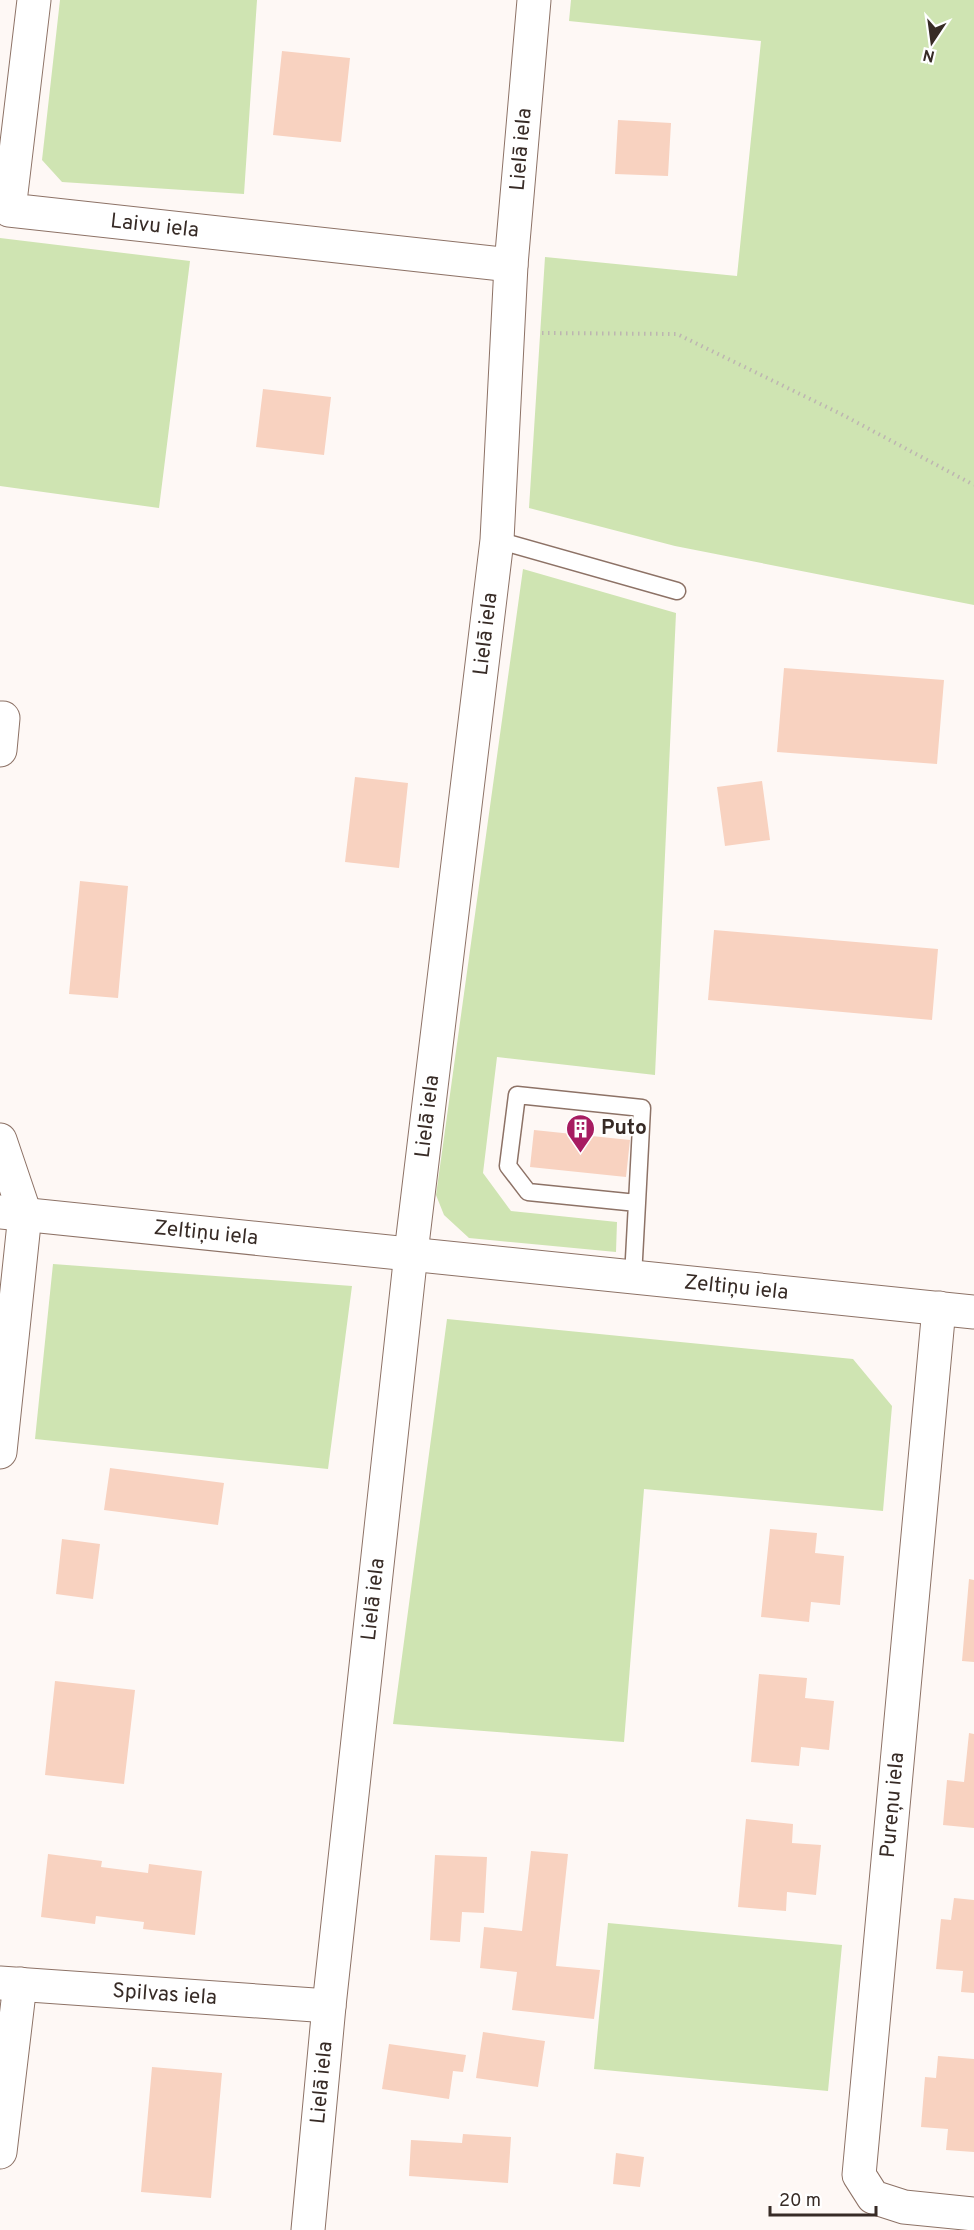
<svg xmlns="http://www.w3.org/2000/svg" width="974" height="2230" viewBox="0 0 974 2230" font-family="Overpass,sans-serif">
  <style>
    .green { fill: #cfe4b2 }
    .building { fill: #f8d2c0 }
    .lines { fill: none; stroke-linecap: round; stroke-linejoin: round }
    .service-casing { stroke: #8d7266; stroke-width: 19 }
    .minor-casing { stroke: #8d7266; stroke-width: 35 }
    .tertiary-casing { stroke: #8d7266; stroke-width: 35 }
    .path { stroke: #bdb5b1; stroke-width: 4; stroke-dasharray: 1.5 4.5; stroke-linecap: butt }
    .service { stroke: #fff; stroke-width: 16 }
    .minor { stroke: #fff; stroke-width: 33 }
    .tertiary { stroke: #fff; stroke-width: 33 }
    .labels { text-anchor: middle; dominant-baseline: central; stroke-width: 4.5; stroke-linejoin: round; paint-order: stroke }
    .street-label { font-size: 21px; fill: #372b26; stroke: #fff }
    .poi-label { font-size: 21px; font-weight: bold; fill: #372b26; stroke: #fff; text-anchor: start }
  </style>
  <rect width="100%" height="100%" fill="#fef8f5"/>
  <path class="green" d="M60 0H257L244 194 62 182 42 160Z
    M571 0H974V605L675 546 529 508 545 257 737 276 761 41 569 21Z
    M0 238 190 261 159 508 0 486Z
    M523 569 676 613 655 1075 497 1057 483 1173 511 1211 617 1222 616 1252 469 1238 444 1215 436 1195Z
    M53 1264 352 1286 328 1469 35 1439Z
    M447 1319 853 1359 892 1406 883 1511 644 1489 624 1742 393 1724Z
    M608 1923 842 1945 828 2091 594 2069Z"/>
  <path class="building" d="M282 51 350 58 341 142 273 135Z
    M618 120 671 123 668 176 615 174Z
    M263 389 331 397 324 455 256 447Z
    M784 668 944 680 937 764 777 752Z
    M355 777 408 783 399 868 345 862Z
    M762 781 770 840 725 846 717 787Z
    M80 881 128 886 118 998 69 994Z
    M714 930 938 949 932 1020 708 1000Z
    M534 1130 630 1140 626 1177 530 1167Z
    M110 1468 224 1483 218 1525 104 1510Z
    M770 1529 817 1533 815 1553 844 1556 840 1605 811 1602 809 1622 761 1617Z
    M62 1539 100 1544 93 1599 56 1594Z
    M969 1579 974 1580V1662L962 1661Z
    M759 1674 807 1678 805 1698 834 1701 829 1750 801 1747 799 1766 751 1762Z
    M55 1681 135 1690 124 1784 45 1775Z
    M969 1733 974 1734V1828L943 1825 947 1780 964 1782Z
    M746 1819 793 1824 792 1843 821 1845 816 1895 787 1892 786 1911 738 1907Z
    M531 1851 568 1854 556 1966 600 1970 594 2019 512 2010 517 1972 480 1968 484 1927 522 1931Z
    M48 1854 102 1861 101 1867 148 1873 149 1864 202 1871 195 1935 143 1929 144 1922 96 1916 95 1924 41 1917Z
    M435 1855 487 1857 484 1913 462 1912 460 1942 430 1940Z
    M954 1898 974 1900V1993L961 1992 963 1971 936 1969 941 1919 951 1920Z
    M483 2032 545 2041 538 2087 476 2078Z
    M389 2044 466 2055 463 2072 453 2071 449 2099 382 2089Z
    M938 2056 974 2059V2152L946 2150 948 2129 921 2127 925 2077 936 2078Z
    M152 2067 222 2073 211 2198 141 2192Z
    M463 2134 511 2137 508 2183 409 2176 411 2140 462 2143Z
    M616 2153 644 2157 640 2187 613 2184Z"/>
  <g class="lines">
    <defs>
      <path id="service" d="M497 540 677 591
        M633 1277 637 1203 528 1192 508 1166 517 1095 642 1108 637 1203"/>
      <g id="minor">
        <path id="s1" d="M34 0 9 210 511 265"/>
        <path d="M0 718H3L0 750"/>
        <path d="M0 1140 25 1214 0 1452"/>
        <path id="s2" d="M0 1212 974 1312"/>
        <path d="M939 1308 859 2175 873 2197 904 2207 974 2214"/>
        <path id="s3" d="M0 1983 329 2006"/>
        <path d="M0 2152 20 1984"/>
      </g>
      <g id="tertiary">
        <path id="s4" d="M308 2230 329 2006 411 1253 497 540 511 265 534 0"/>
      </g>
    </defs>
    <use href="#service" class="service-casing"/>
    <use href="#minor" class="minor-casing"/>
    <use href="#tertiary" class="tertiary-casing"/>
    <path class="path" d="M542 333 677 334 841 414 974 485"/>
    <use href="#service" class="service"/>
    <use href="#minor" class="minor"/>
    <use href="#tertiary" class="tertiary"/>
  </g>
  <defs>
    <symbol id="building-pin" viewBox="-11 -11 22 30"><path d="M0 17L-7.5 6A9.5 9.5 0 1 1 7.5 6Z" fill="#a71c61" stroke="#fff"/><path d="M-4-6H4V6H1V3H-1V6H-4ZM-2.5-4.3h1.7v1.8h-1.7ZM.8-4.3h1.7v1.8H.8ZM-2.5-1h1.7V.8h-1.7ZM.8-1h1.7V.8H.8Z" fill="#fff"/></symbol>
  </defs>
  <g fill-rule="evenodd">
    <use href="#building-pin" x="564" y="1112" width="33" height="45"/>
  </g>
  <g class="labels">
    <g class="street-label">
      <text stroke="none"><textPath href="#s4" startOffset="2092">Lielā iela</textPath></text>
      <text stroke="none"><textPath href="#s1" startOffset="358">Laivu iela</textPath></text>
      <text stroke="none"><textPath href="#s4" startOffset="1606">Lielā iela</textPath></text>
      <text stroke="none"><textPath href="#s4" startOffset="1120">Lielā iela</textPath></text>
      <text stroke="none"><textPath href="#s2" startOffset="207">Zeltiņu iela</textPath></text>
      <text stroke="none"><textPath href="#s2" startOffset="740">Zeltiņu iela</textPath></text>
      <text stroke="none"><textPath href="#s4" startOffset="634">Lielā iela</textPath></text>
      <text transform="translate(893 1805) rotate(-85)">Pureņu iela</text>
      <text stroke="none"><textPath href="#s3" startOffset="165">Spilvas iela</textPath></text>
      <text stroke="none"><textPath href="#s4" startOffset="148">Lielā iela</textPath></text>
    </g>
    <g class="poi-label">
      <text x="601" y="1128">Puto</text>
    </g>
  </g>
  <g transform="translate(932 42) rotate(193)" stroke="#ffffff" stroke-width="4.5" paint-order="stroke">
  <path d="M0-4.5L10 22L0 15L-10 22Z" fill="#372b26"/>
  <text y="-9" font-size="16" font-weight="bold" text-anchor="middle" fill="#372b26">N</text>
  </g>
  <path d="M770 2206v9h106v-9" fill="none" stroke="#372b26" stroke-width="3"/>
  <text x="779" y="2206" font-size="18" fill="#372b26" stroke="#ffffff" stroke-width="4.5" paint-order="stroke">20 m</text>
</svg>
